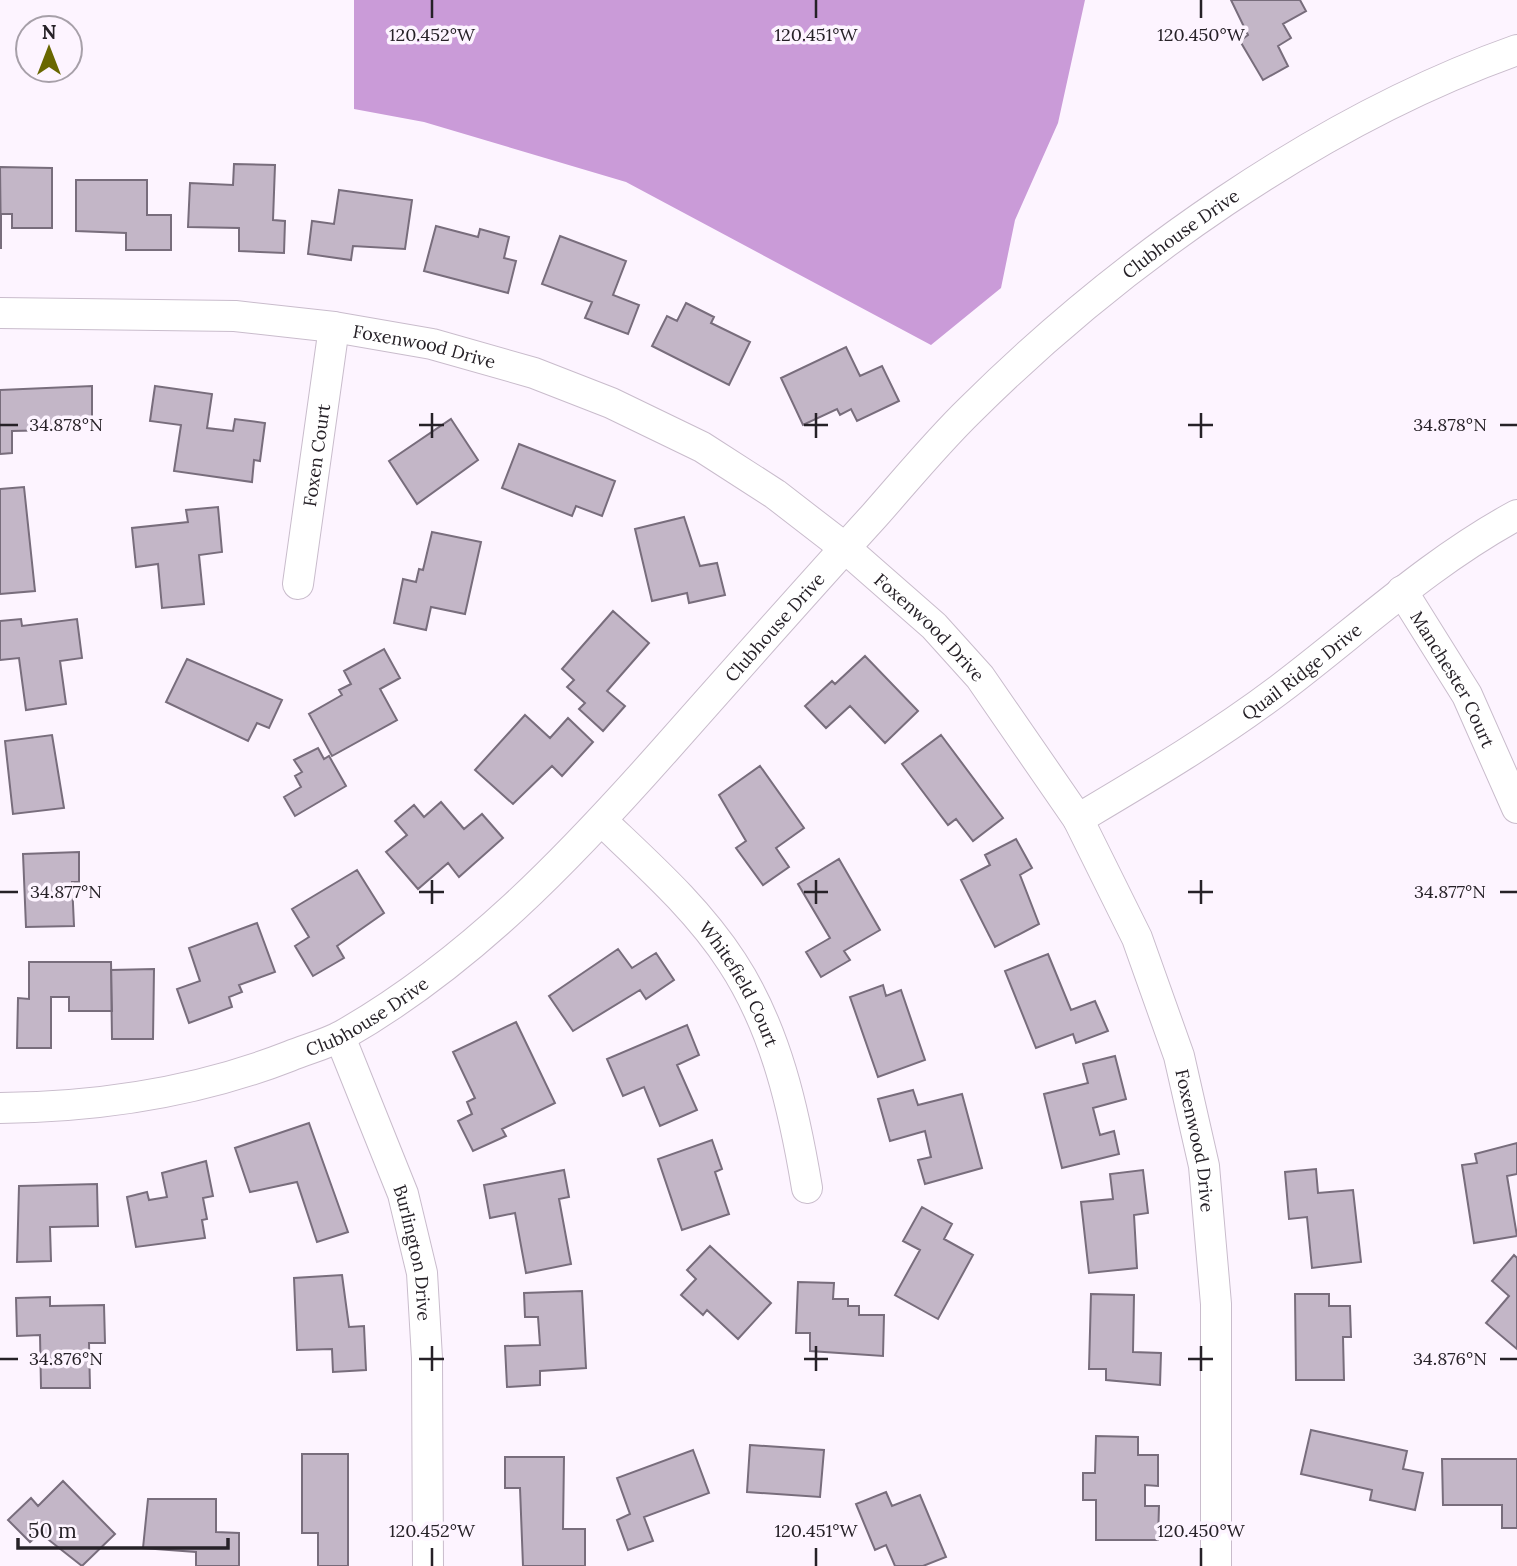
<svg xmlns="http://www.w3.org/2000/svg" width="1517" height="1566" viewBox="0 0 1517 1566" font-family="Lora,serif">
  <style>
    .water { fill: #ca9bd8 }
    .building { fill: #c3b6c7; stroke: #786d7c; stroke-width: 2 }
    .lines { fill: none; stroke-linecap: round; stroke-linejoin: round }
    .street-casing { stroke: #c9bccc; stroke-width: 32 }
    .street { stroke: #fff; stroke-width: 30 }
    .ticks { fill: none; stroke: #262127; stroke-width: 2.5 }
    .labels { text-anchor: middle; dominant-baseline: central; stroke-width: 7; stroke-linejoin: round; paint-order: stroke }
    .street-label { font-size: 18px; fill: #262127; stroke: #fdf4ff }
    .ticks-label { font-size: 18px; text-anchor: middle; fill: #262127; stroke: #fdf4ff; stroke-width: 7; stroke-linejoin: round; paint-order: stroke }
  </style>
  <rect width="100%" height="100%" fill="#fdf4ff"/>
  <path class="water" d="M354 0H1085L1058 123 1015 220 1001 288 931 345 626 182 424 122 354 109Z"/>
  <path class="building" d="M1231 0H1300L1306 11 1283 24 1291 38 1278 46 1288 66 1263 80 1240 41 1248 35Z
    M234 164 275 165 273 220 285 221 284 253 239 251V228L188 227 190 183 233 185Z
    M0 167 52 168V228H12V214H1V249Z
    M76 180H147V215H171V250H126V233L76 231Z
    M339 190 412 200 405 249 353 246 351 260 308 254 312 221 334 224Z
    M436 226 478 237 480 229 509 237 504 258 516 261 508 293 424 271Z
    M560 236 626 261 613 295 639 305 628 334 585 318 592 302 542 284Z
    M686 303 714 317 711 323 750 342 729 385 652 346 667 316 677 321Z
    M846 347 860 376 882 366 899 401 857 421 851 409 840 415 837 409 803 425 781 378Z
    M92 386V417H56L57 430 12 431V453L0 454V390Z
    M155 386 212 394 207 428 233 431 235 419 265 423 260 461 254 460 252 482 174 471 181 425 150 421Z
    M451 419 478 460 417 504 389 461Z
    M519 444 615 481 602 516 576 506 572 516 502 488Z
    M24 487 35 591 0 594V489Z
    M218 507 222 552 199 555 204 604 162 608 158 564 136 567 132 528 188 522 186 510Z
    M684 517 700 566 717 563 725 595 689 603 687 593 652 601 635 529Z
    M432 532 481 542 465 614 431 607 426 630 394 623 403 579 416 582 419 569 423 570Z
    M613 611 649 643 607 691 625 706 603 731 579 709 585 703 567 687 574 680 562 669Z
    M21 619 22 626 77 619 82 658 60 661 66 704 26 710 19 658 0 660V621Z
    M384 649 400 678 380 689 397 720 332 756 309 714 342 695 339 690 351 684 344 671Z
    M865 656 918 711 885 743 850 706 826 728 805 706 832 681 835 684Z
    M187 659 282 700 269 728 257 723 248 741 166 702Z
    M525 715 550 738 568 718 593 742 562 776 552 766 513 804 475 770Z
    M52 735 64 808 13 814 5 741Z
    M941 735 1003 818 973 841 956 819 948 825 902 764Z
    M318 748 324 759 329 756 346 786 295 816 284 797 301 787 295 776 302 772 294 760Z
    M760 766 804 828 776 848 789 867 763 885 736 848 746 841 719 795Z
    M441 802 464 829 482 814 503 838 459 877 448 863 418 889 386 852 407 835 395 821 414 805 424 817Z
    M1016 839 1032 868 1020 875 1039 924 995 947 961 880 990 865 985 855Z
    M79 852V882H72L74 926 26 927 23 854Z
    M839 859 880 930 844 951 850 960 821 977 806 952 830 938 798 884Z
    M357 870 384 913 337 946 344 958 313 976 295 946 309 937 292 909Z
    M257 923 275 972 239 985 242 992 229 997 232 1007 189 1023 177 989 200 981 189 948Z
    M618 949 632 968 656 953 674 980 646 999 640 990 573 1031 549 996Z
    M1048 954 1071 1010 1095 1001 1108 1031 1076 1043 1073 1034 1036 1048 1005 971Z
    M29 962H111L112 1011H69V997H51V1048H17L18 998 29 999Z
    M154 969 153 1039H112L111 970Z
    M883 985 886 996 901 990 925 1060 878 1077 850 997Z
    M516 1022 555 1103 502 1129 506 1136 473 1151 458 1121 472 1114 467 1102 475 1098 453 1052Z
    M687 1025 699 1055 677 1065 697 1110 660 1126 644 1087 623 1096 607 1059Z
    M1115 1056 1126 1099 1093 1108 1100 1135 1114 1131 1119 1154 1062 1168 1044 1094 1088 1083 1083 1064Z
    M913 1090 918 1105 962 1094 982 1168 925 1184 918 1160 931 1157 925 1131 890 1141 878 1099Z
    M309 1123 348 1232 317 1242 297 1182 250 1192 235 1148Z
    M712 1140 722 1169 715 1172 729 1214 682 1230 658 1159Z
    M1517 1143V1174L1507 1176 1517 1236 1474 1243 1462 1165 1477 1163 1475 1154Z
    M206 1161 213 1196 203 1198 207 1219 202 1220 205 1238 136 1247 127 1197 147 1192 149 1200 167 1197 162 1173Z
    M1316 1169 1318 1193 1353 1190 1361 1262 1312 1268 1307 1217 1289 1219 1285 1172Z
    M564 1170 569 1197 559 1199 571 1264 526 1273 515 1213 490 1218 484 1185Z
    M1143 1170 1148 1213 1134 1215 1137 1268 1089 1273 1081 1202 1113 1199 1110 1174Z
    M97 1184 98 1226 50 1227 51 1261 17 1262 19 1186Z
    M922 1207 952 1224 944 1239 973 1255 938 1319 895 1295 920 1250 903 1241Z
    M710 1246 771 1303 738 1339 707 1310 703 1315 681 1295 696 1279 687 1270Z
    M1514 1255 1517 1258V1349L1486 1323 1509 1296 1492 1281Z
    M342 1275 349 1327 364 1326 366 1370 333 1372 332 1349 297 1350 294 1278Z
    M798 1282 834 1283 833 1299H848V1306H859V1315H884L883 1356 810 1351V1333H796Z
    M582 1291 586 1368 540 1371V1385L507 1387 505 1346 540 1345 538 1317H525L524 1293Z
    M1091 1294 1134 1295 1133 1352 1161 1353 1160 1385 1106 1380V1369H1089Z
    M1295 1294H1329V1306H1350L1351 1337H1343L1344 1380H1296Z
    M50 1297V1306L104 1305 105 1343H89L90 1388H41L40 1335 17 1336 16 1298Z
    M1311 1430 1407 1451 1403 1469 1423 1473 1415 1510 1370 1500 1372 1490 1301 1474Z
    M1096 1436 1138 1437V1455H1158V1486L1145 1485V1506H1159L1158 1540H1096V1500H1083V1473H1095Z
    M750 1445 824 1450 820 1497 747 1492Z
    M693 1450 709 1493 644 1517 653 1541 628 1550 617 1520 630 1514 617 1478Z
    M302 1454H348V1566H318V1533H302Z
    M505 1457H564L563 1529H585V1566H523L520 1488H505Z
    M1442 1459H1517V1528H1502V1505H1443Z
    M63 1481 115 1534 82 1566 40 1533 30 1542 8 1520 31 1498 38 1506Z
    M886 1492 892 1506 920 1495 946 1557 923 1566H895L886 1545 875 1550 856 1504Z
    M148 1499H216V1532L239 1533V1566H196V1552L143 1548Z"/>
  <g class="lines">
    <defs>
      <g id="street">
        <path id="s1" d="M0 313 235 316 334 327 432 344 534 373 611 403 702 447 775 494 845 548 934 626 980 677 1078 819 1137 938 1179 1056 1204 1166 1216 1304V1566"/>
        <path id="s2" d="M298 584 334 327"/>
        <path id="s3" d="M1402 591 1467 695 1517 808"/>
        <path id="s4" d="M1078 819C1147 778 1215 738 1280 689 1358 630 1430 562 1517 515"/>
        <path id="s5" d="M602 821C648 865 697 908 732 962 776 1029 794 1110 807 1188"/>
        <path id="s6" d="M340 1037 403 1194 422 1273 427 1358 428 1566"/>
        <path id="s7" d="M0 1108C99 1107 198 1092 290 1056 307 1049 327 1044 343 1035 469 963 568 859 664 751 733 673 803 594 874 516 905 481 936 443 970 410 1118 263 1319 120 1517 50"/>
      </g>
    </defs>
    <use href="#street" class="street-casing"/>
    <use href="#street" class="street"/>
  </g>
  <path class="ticks" d="M432 0V18M816 0V18M1201 0V18M432 413V438M816 413V438M1201 413V438M0 425H18M419 425H444M804 425H828M1188 425H1213M1500 425H1517M432 880V904M816 880V904M1201 880V904M0 892H18M419 892H444M804 892H828M1188 892H1213M1500 892H1517M432 1346V1371M816 1346V1371M1201 1346V1371M0 1359H18M419 1359H444M804 1359H828M1188 1359H1213M1500 1359H1517M432 1548V1566M816 1548V1566M1201 1548V1566"/>
  <g class="labels">
    <g class="street-label">
      <text stroke="none"><textPath href="#s7" startOffset="1517">Clubhouse Drive</textPath></text>
      <text stroke="none"><textPath href="#s1" startOffset="427">Foxenwood Drive</textPath></text>
      <text stroke="none"><textPath href="#s2" startOffset="130">Foxen Court</textPath></text>
      <text stroke="none"><textPath href="#s7" startOffset="950">Clubhouse Drive</textPath></text>
      <text stroke="none"><textPath href="#s1" startOffset="1015">Foxenwood Drive</textPath></text>
      <text stroke="none"><textPath href="#s4" startOffset="268">Quail Ridge Drive</textPath></text>
      <text stroke="none"><textPath href="#s3" startOffset="102">Manchester Court</textPath></text>
      <text stroke="none"><textPath href="#s5" startOffset="215">Whitefield Court</textPath></text>
      <text stroke="none"><textPath href="#s7" startOffset="383">Clubhouse Drive</textPath></text>
      <text stroke="none"><textPath href="#s1" startOffset="1603">Foxenwood Drive</textPath></text>
      <text stroke="none"><textPath href="#s6" startOffset="229">Burlington Drive</textPath></text>
    </g>
  </g>
  <g class="ticks-label">
    <text x="432" y="41">120.452°W</text>
    <text x="816" y="41">120.451°W</text>
    <text x="1201" y="41">120.450°W</text>
    <text x="66" y="431">34.878°N</text>
    <text x="1450" y="431">34.878°N</text>
    <text x="66" y="898">34.877°N</text>
    <text x="1450" y="898">34.877°N</text>
    <text x="66" y="1365">34.876°N</text>
    <text x="1450" y="1365">34.876°N</text>
    <text x="432" y="1537">120.452°W</text>
    <text x="816" y="1537">120.451°W</text>
    <text x="1201" y="1537">120.450°W</text>
  </g>
  <g transform="translate(49 49)"><circle r="33" fill="#fdf4ff" stroke="#a7a0a9" stroke-width="2"/>
  <path d="M0-5L12 26L0 18L-12 26Z" fill="#696700"/>
  <text y="-10" font-size="19" font-weight="bold" text-anchor="middle" fill="#262127">N</text>
  </g>
  <path d="M18 1538v10h210v-10" fill="none" stroke="#262127" stroke-width="3.5"/>
  <text x="28" y="1538" font-size="21" fill="#262127" stroke="#fdf4ff" stroke-width="5" paint-order="stroke">50 m</text>
</svg>
